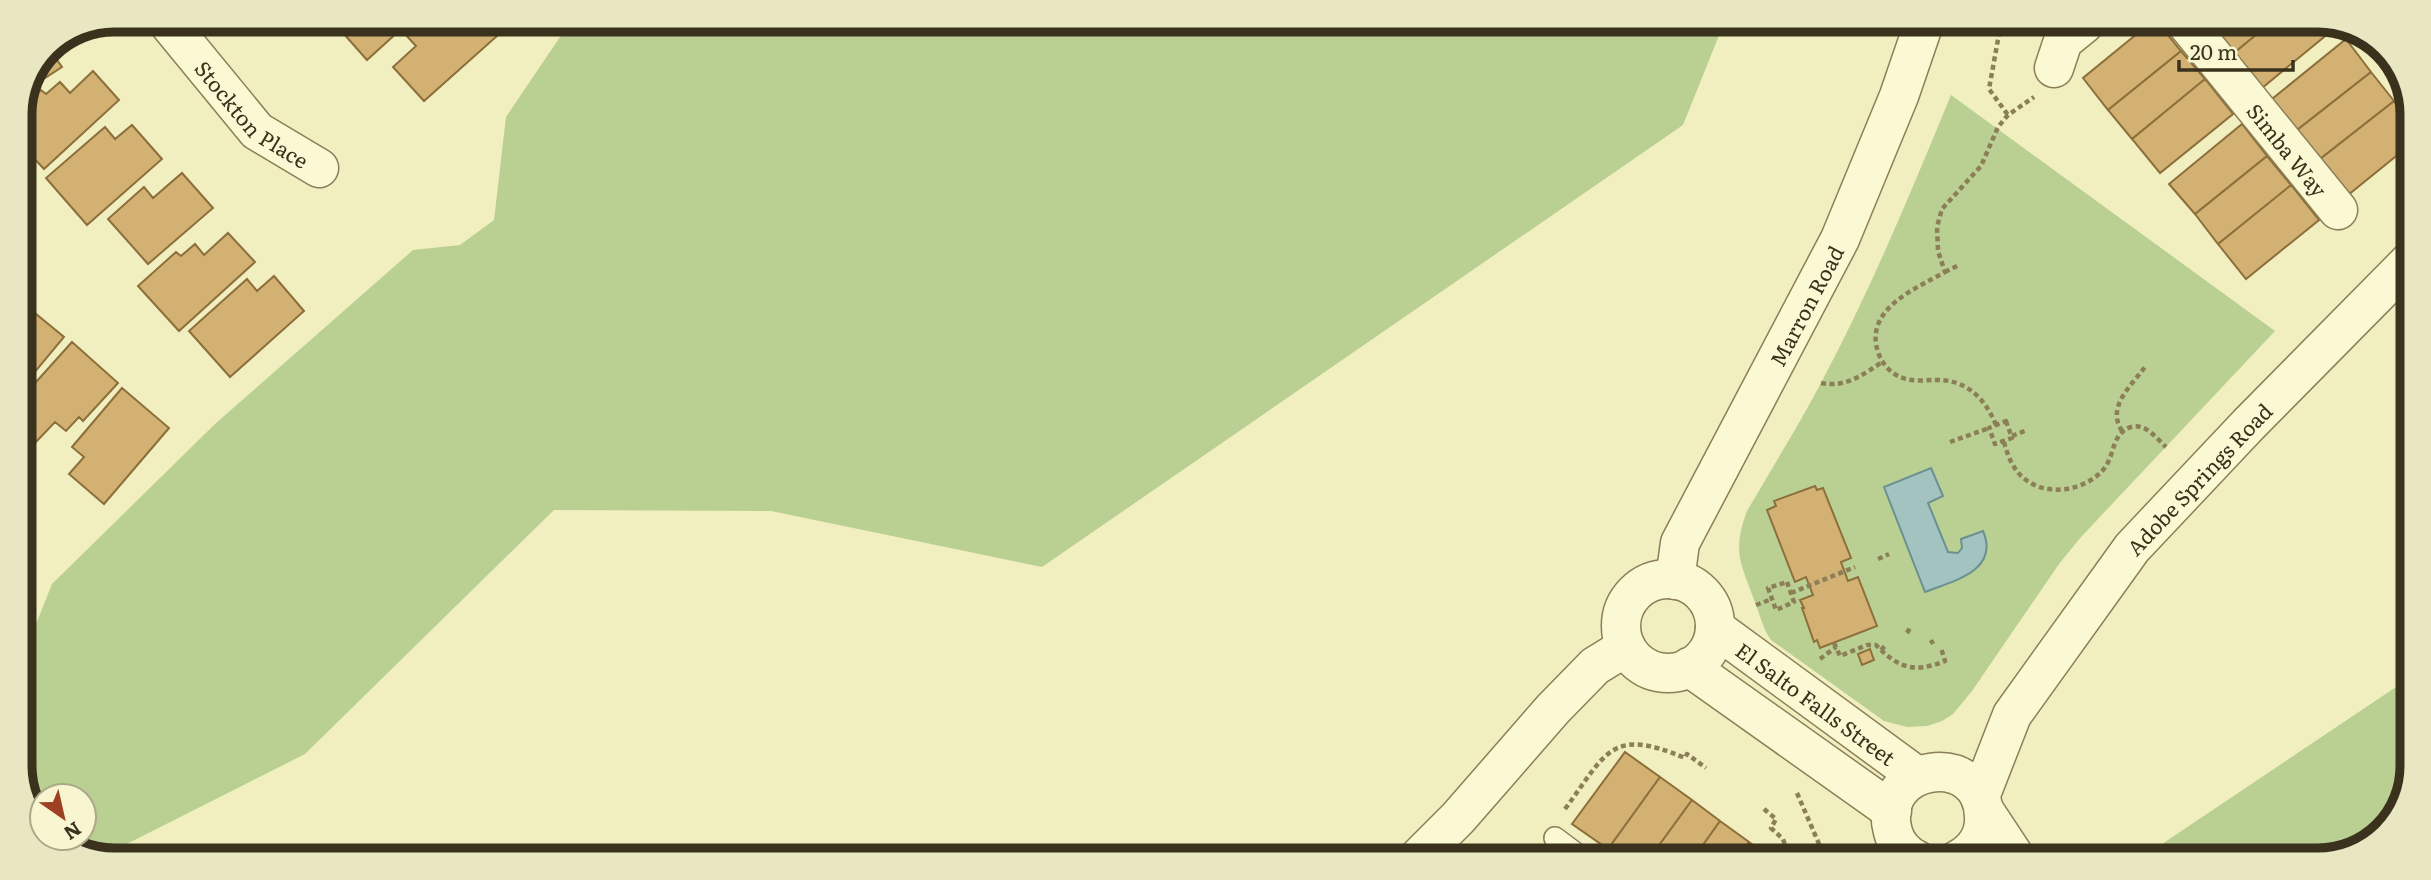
<svg xmlns="http://www.w3.org/2000/svg" width="2431" height="880" viewBox="0 0 2431 880" font-family="Literata,serif">
  <style>
    .green { fill: #bad093 }
    .water { fill: #a3c3c1; stroke: #6a9191; stroke-width: 2 }
    .building { fill: #d2b173; stroke: #8c6f3b; stroke-width: 2 }
    .lines { fill: none; stroke-linecap: round; stroke-linejoin: round }
    .service-casing { stroke: #8b7f57; stroke-width: 24 }
    .minor-casing { stroke: #8b7f57; stroke-width: 41 }
    .tertiary-casing { stroke: #8b7f57; stroke-width: 41 }
    .path { stroke: #8b7f57; stroke-width: 4.5; stroke-dasharray: 5 3.5; stroke-linecap: butt }
    .service { stroke: #fbf9d4; stroke-width: 21 }
    .minor { stroke: #fbf9d4; stroke-width: 38 }
    .tertiary { stroke: #fbf9d4; stroke-width: 38 }
    .labels { text-anchor: middle; dominant-baseline: central; stroke-width: 5; stroke-linejoin: round; paint-order: stroke }
    .street-label { font-size: 21px; fill: #3a321c; stroke: #f8f6d0 }
    .rim { fill: none; stroke: #3a321c; stroke-width: 9 }
  </style>
  <rect width="100%" height="100%" fill="#f1eec0"/>
  <path class="green" d="M575 20 1724 23 1683 125 1042 567 771 511 554 510 305 754 103 856H83L58 838H84V796H42V826L39 824 19 773V667L52 584 215 424 413 250 460 245 494 220 506 117 560 37Z
    M1951 95 2275 331 2081 537 2059 564 1972 691 1953 714 1942 721 1927 726 1907 727 1884 721 1771 640C1763 629 1761 618 1756 605 1742 565 1731 554 1747 511 1772 468 1799 425 1822 381 1871 289 1911 192 1951 95Z
    M2408 679 2407 797 2375 842 2318 861 2182 860 2162 844Z"/>
  <path class="water" d="M1931 468 1943 496 1928 503 1948 552 1958 553 1962 548 1961 539 1983 531C2000 571 1953 581 1925 592L1884 487Z"/>
  <path class="building" d="M280 20H308L292 34Z
    M342 20H411L367 60 336 25Z
    M421 20H499L506 28 424 101 393 67 416 46 405 34Z
    M2149 24H2159L2181 51 2108 110 2083 78Z
    M2211 24H2269L2234 53Z
    M2269 24H2332L2335 28 2262 88 2234 53Z
    M2346 39 2371 72 2297 130 2272 99Z
    M47 46 62 67 28 89Z
    M2181 51 2205 79 2132 139 2108 110Z
    M93 71 119 100 44 169 19 142V110L41 90 46 94 60 82 70 93Z
    M2371 72 2394 101 2320 159 2297 130Z
    M2205 79 2233 114 2160 173 2132 139Z
    M2394 101 2411 122V144L2348 195 2320 159Z
    M2242 124 2267 156 2195 214 2169 184Z
    M132 125 162 159 87 225 46 178 105 127 115 139Z
    M2267 156 2291 185 2218 244 2195 214Z
    M182 173 213 208 148 264 108 219 144 187 153 198Z
    M2291 185 2319 220 2246 279 2218 244Z
    M228 233 255 262 179 331 138 286 176 252 181 256 195 244 204 255Z
    M274 276 304 311 230 377 189 331 247 279 257 291Z
    M19 300 64 337 19 391Z
    M72 342 118 383 83 421 79 417 66 431 55 422 33 445 19 432V401Z
    M122 388 169 428 104 504 69 474 84 457 72 447Z
    M1815 486 1817 490 1823 488 1851 558 1841 562 1848 581 1858 577 1877 626 1820 648 1817 640 1814 642 1802 608H1804L1800 600 1813 595 1809 585 1806 577 1795 582 1767 510 1776 506 1774 501Z
    M1870 649 1874 660 1862 665 1858 654Z
    M1625 752 1660 777 1608 849 1572 824Z
    M1660 777 1692 800 1649 859H1622L1608 849Z
    M1692 800 1720 821 1693 859H1649Z
    M1720 821 1749 842 1736 859H1693Z
    M1749 842 1774 860 1736 859Z"/>
  <g class="lines">
    <defs>
      <path id="service" d="M1555 838 1583 859"/>
      <g id="minor">
        <path id="s1" d="M165 19 257 131 319 168"/>
        <path id="s2" d="M2187 24 2338 210"/>
        <path d="M2054 68 2063 41 2084 24"/>
      </g>
      <g id="tertiary">
        <circle cx="1668" cy="626" r="47"/>
        <path id="s3" d="M1675 580 1680 543 1840 239 1899 96 1924 23"/>
        <path id="s4" d="M1715 628 1917 776"/>
        <path d="M1689 667 1892 811"/>
        <path id="s5" d="M1980 797 2012 715 2132 548 2248 425 2410 261"/>
        <path d="M1984 810 2017 860"/>
        <path d="M1417 859 1458 818 1553 709 1595 666 1626 647"/>
        <path d="M1917 860C1906 855 1896 844 1893 832 1874 763 1983 748 1984 817 1985 836 1974 852 1957 860"/>
      </g>
    </defs>
    <use href="#service" class="service-casing"/>
    <use href="#minor" class="minor-casing"/>
    <use href="#tertiary" class="tertiary-casing"/>
    <path class="path" d="M2001 23 1989 89 2008 115
      M1945 272 1959 265
      M1821 383C1845 388 1863 375 1882 362
      M2006 421 2012 438 1995 444 1989 428Z
      M1996 425C1985 398 1966 379 1935 380 1925 380 1913 382 1903 378 1891 374 1882 364 1878 352 1864 309 1915 289 1945 272L1938 251 1937 227 1942 209 1981 166 1998 127 2008 115 2034 97
      M2122 431C2106 407 2131 386 2145 367
      M2012 436 2027 430
      M1950 442 1989 428
      M2004 442C2008 457 2014 473 2029 482 2051 496 2085 490 2103 470 2115 457 2111 433 2131 427 2146 423 2156 438 2166 447
      M1878 559 1889 554
      M1787 582 1794 602 1776 610 1768 588Z
      M1791 593 1855 567
      M1756 605 1772 599
      M1907 633 1910 628
      M1834 643 1840 656 1867 645H1876C1899 669 1915 673 1945 661L1941 648
      M1930 643 1934 641
      M1881 650 1887 644
      M1820 659 1836 647
      M1797 793 1826 860
      M1565 809C1606 754 1610 726 1685 758L1687 754 1706 768
      M1764 809 1776 819 1771 828 1783 839 1790 860
      M1518 859 1528 847"/>
    <use href="#service" class="service"/>
    <use href="#minor" class="minor"/>
    <use href="#tertiary" class="tertiary"/>
  </g>
  <g class="labels">
    <g class="street-label">
      <text stroke="none"><textPath href="#s1" startOffset="130">Stockton Place</textPath></text>
      <text stroke="none"><textPath href="#s2" startOffset="161">Simba Way</textPath></text>
      <text stroke="none"><textPath href="#s3" startOffset="306">Marron Road</textPath></text>
      <text stroke="none"><textPath href="#s5" startOffset="390">Adobe Springs Road</textPath></text>
      <text stroke="none"><textPath href="#s4" startOffset="126">El Salto Falls Street</textPath></text>
    </g>
  </g>
  <path d="M0 0H2431V880H0ZM114 32H2318A82 82 0 0 1 2400 114V766A82 82 0 0 1 2318 848H114A82 82 0 0 1 32 766V114A82 82 0 0 1 114 32Z" fill="#e9e6c2" fill-rule="evenodd"/>
  <path class="rim" d="M114 32H2318A82 82 0 0 1 2400 114V766A82 82 0 0 1 2318 848H114A82 82 0 0 1 32 766V114A82 82 0 0 1 114 32Z"/>
  <g transform="translate(63 817) rotate(146)"><circle r="33" fill="#f8f6d0" stroke="#aca888" stroke-width="2"/>
  <path d="M0-5L12 26L0 18L-12 26Z" fill="#9e4023"/>
  <text y="-10" font-size="19" font-weight="bold" text-anchor="middle" fill="#3a321c">N</text>
  </g>
  <path d="M2179 60v10h114v-10" fill="none" stroke="#3a321c" stroke-width="3.5"/>
  <text x="2190" y="60" font-size="21" fill="#3a321c" stroke="#f8f6d0" stroke-width="5" paint-order="stroke">20 m</text>
</svg>
